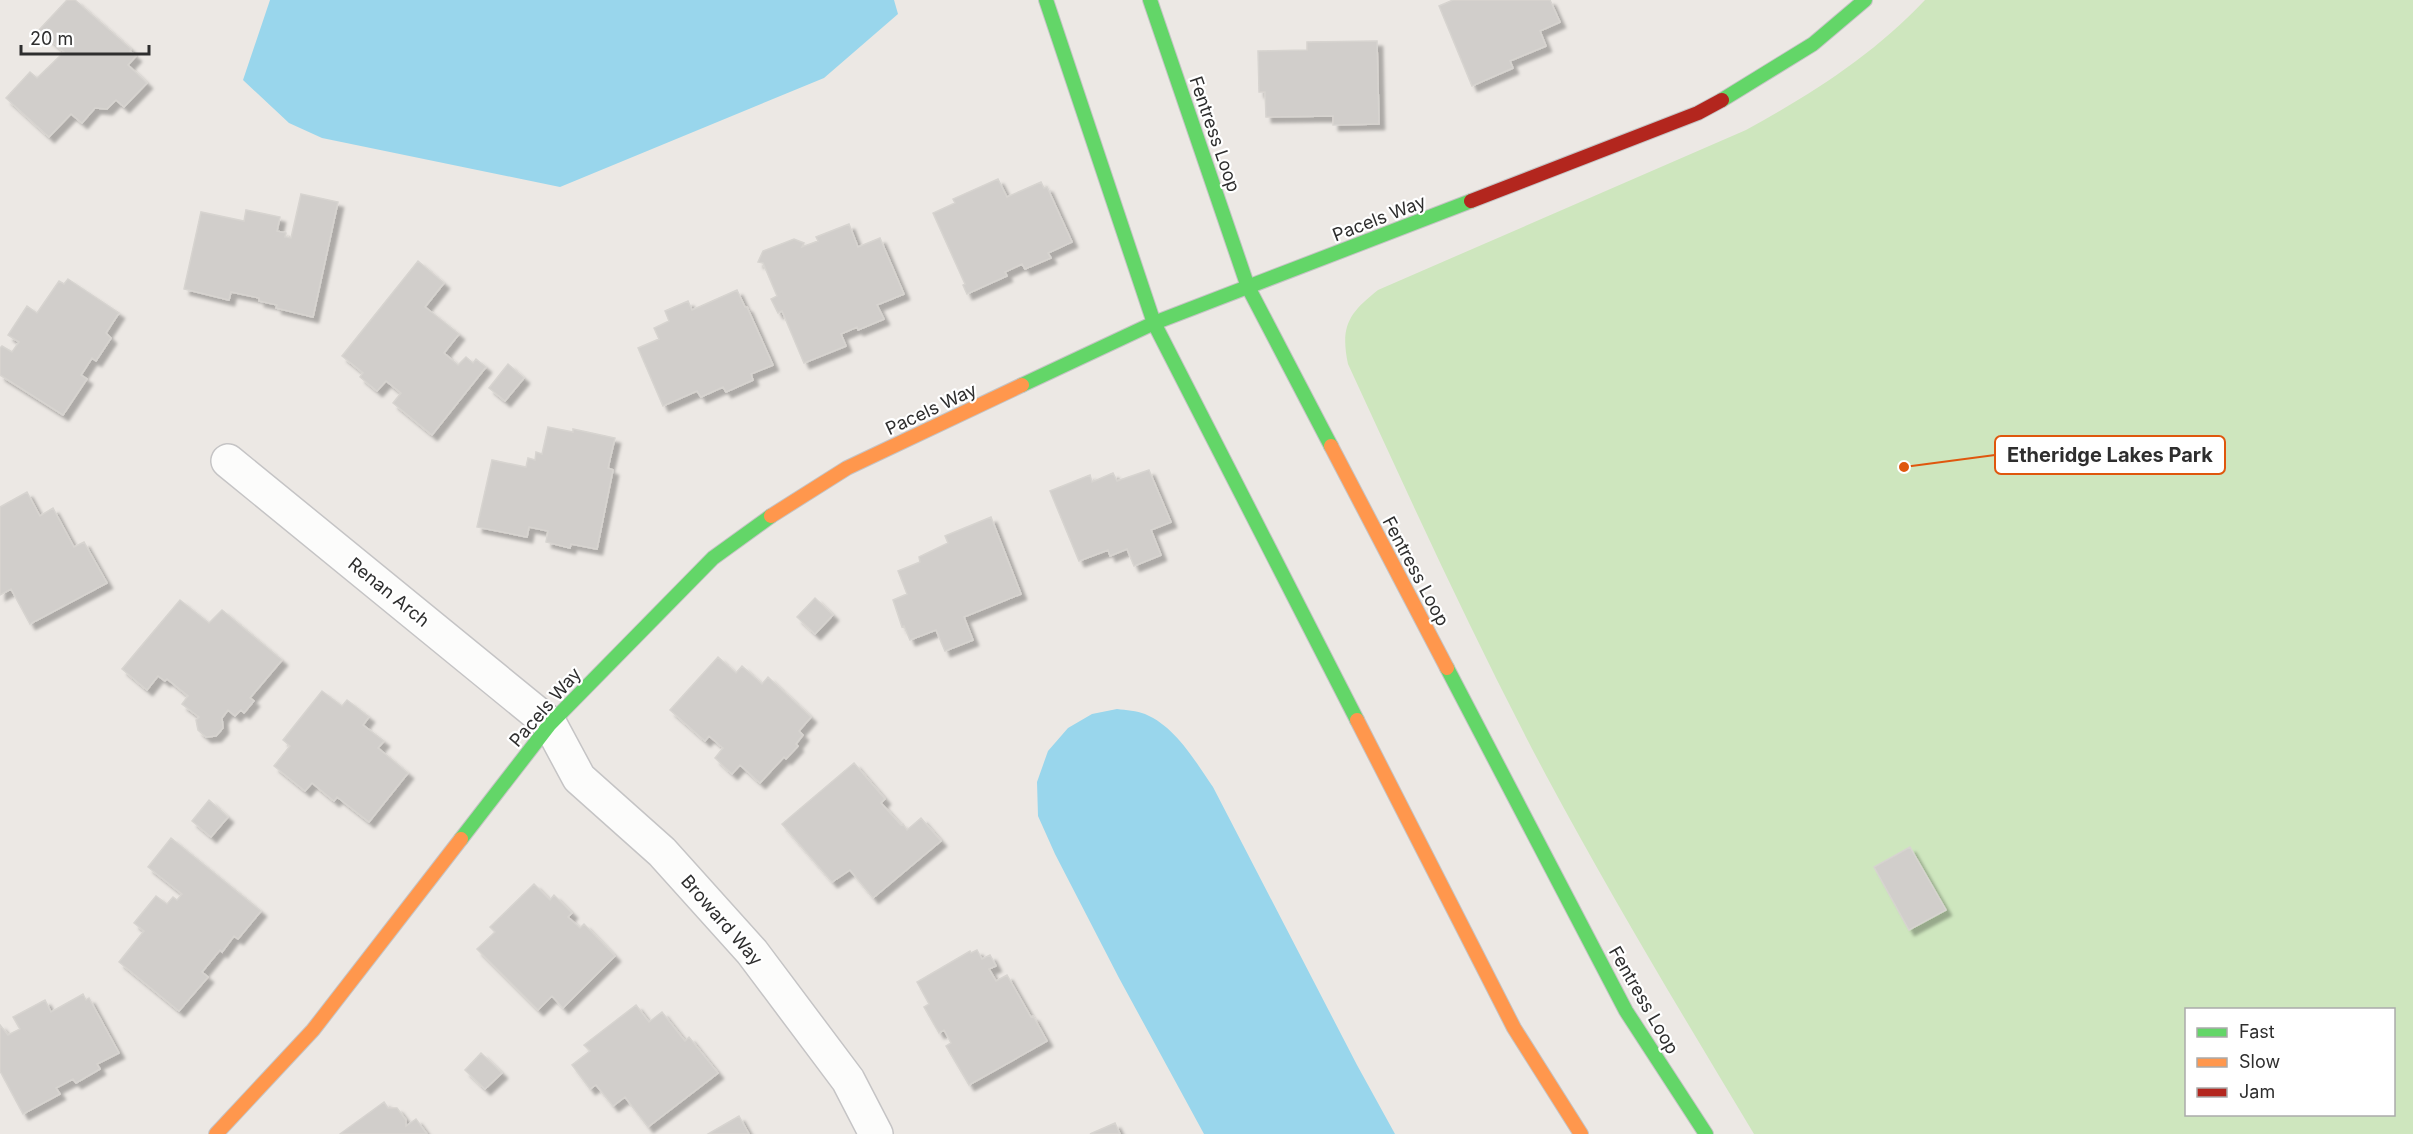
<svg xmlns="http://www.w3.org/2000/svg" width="2413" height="1134" viewBox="0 0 2413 1134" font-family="Inter,sans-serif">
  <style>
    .green { fill: #cee6be; fill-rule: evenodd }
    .water { fill: #99d6ec }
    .building { fill: #d1cecb; stroke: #d7d4d0; stroke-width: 1.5; filter: url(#shadow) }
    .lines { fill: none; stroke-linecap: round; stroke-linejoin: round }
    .street-casing { stroke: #c5c4c5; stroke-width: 36 }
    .fast-casing { stroke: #c5c4c5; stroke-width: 16 }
    .slow-casing { stroke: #c5c4c5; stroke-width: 16 }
    .jam-casing { stroke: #c5c4c5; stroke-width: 16 }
    .street { stroke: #fcfcfb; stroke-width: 33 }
    .fast { stroke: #63d668; stroke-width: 14 }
    .slow { stroke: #ff974d; stroke-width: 14 }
    .jam { stroke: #b3261e; stroke-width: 14 }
    .labels { text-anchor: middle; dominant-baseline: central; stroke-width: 4.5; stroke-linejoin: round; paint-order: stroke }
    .street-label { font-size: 18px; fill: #2e2e2e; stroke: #fff }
    .leader { fill: none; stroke: #df570e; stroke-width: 2 }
    .callout-dot { fill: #df570e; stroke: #fff; stroke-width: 2 }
    .callout { fill: #fff; stroke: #df570e; stroke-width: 2 }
    .callout-label { font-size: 20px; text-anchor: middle; font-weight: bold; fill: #2e2e2e }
  </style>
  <defs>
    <filter id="shadow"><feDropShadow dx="5.5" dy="5.5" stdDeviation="1.5" flood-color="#0004"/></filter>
  </defs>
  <rect width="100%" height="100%" fill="#ece8e4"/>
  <path class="green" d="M1925 0H2413V1134H1754C1683 1016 1612 898 1547 777 1475 642 1412 503 1348 364 1340 326 1349 313 1378 290L1746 130C1812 94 1873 55 1925 0ZM2186 1010H2394V1114H2186Z"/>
  <path class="water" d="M270 0H894L898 14 824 78 560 187 322 138 289 123 243 80Z
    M1117 709C1126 710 1137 711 1145 714 1176 727 1195 761 1213 787L1357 1065 1395 1134H1204L1119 978 1055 854 1038 816 1037 782 1048 751 1068 728 1092 714Z"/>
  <path class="building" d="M67 0H75L131 49 130 51 136 56 128 65 147 83 124 107 116 100 107 109 95 108 82 123 71 114 49 137 6 98 30 72 37 78 64 52 39 30Z
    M1453 0H1550L1560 22 1540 31 1546 46 1510 61 1513 68 1472 86 1439 6Z
    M1377 41 1379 124 1333 125V116L1266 117 1265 92H1259L1258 51 1307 50V42Z
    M998 179 1007 197 1041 182 1044 188 1047 187 1072 242 1048 253 1051 258 1025 269 1022 264 1005 272 1007 276 967 294 963 285 965 284 933 213 955 203 953 199Z
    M301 194 338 202 313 317 276 308 277 305 259 301V298L231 292 229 300 184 289 201 212 244 221 246 210 280 217 277 231 286 233 285 237 291 238Z
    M849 224 858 247 880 238 904 294 877 305 884 319 858 330 857 327 841 334 846 346 804 363 782 311 778 313 771 299 777 296 763 263 758 262 763 251 794 239 804 243 802 247 818 241 816 237Z
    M418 261 444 283 425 307 459 334 444 353 458 365 466 357 473 363 476 359 486 367 432 435 393 403 401 393 386 381 377 391 360 377 363 373 342 356Z
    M68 279 119 313 106 333 111 338 96 361 92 358 81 375 87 379 63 415 0 375V348L2 346 12 352 19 342 8 335 27 306 37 313 59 281 64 284Z
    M737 290 745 307H747L773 365 751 374 753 380 726 392 723 387 701 397 697 391 663 406 638 348 659 339 654 328 669 321 665 311 688 301 692 310Z
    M508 364 524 378 505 401 489 388Z
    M548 427 573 432V429L615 438 608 468 613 470 597 549 571 544 570 548 546 542 548 531 529 527 527 537 477 527 492 460 526 467 528 458 535 460 536 452 542 454Z
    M1149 470 1171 522 1151 530 1161 555 1134 566 1127 549 1110 556 1108 550 1079 561 1050 491 1090 475 1092 482 1113 473 1117 481Z
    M27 492 40 516 53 508 74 547 84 542 107 583 30 624 11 589 0 595V507Z
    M991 517 1021 594 964 617 973 640 945 651 936 630 910 640 904 626 902 627 893 600 907 594 898 571 920 562 919 557 948 543 945 536Z
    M815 598 833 615 815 634 797 617Z
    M180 600 209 623 222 610 282 660 250 698 254 701 244 713 241 710 235 716 228 710 222 718 223 728 216 736 206 737 198 730 196 720 199 717 182 704 188 696 167 679 165 681 158 676 147 690 122 669Z
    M718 657 736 673 742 666 762 684 768 677 811 717 799 731 803 735 796 744 798 746 786 759 784 757 760 783 740 765 732 774 715 758 723 748 709 736 705 741 670 710Z
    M322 691 342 706 347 700 369 717 363 725 384 741 378 748 408 773 369 822 337 797 334 801 312 783 305 791 274 766 290 746 283 740Z
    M854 763 885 799 881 803 901 825 903 824 907 830 921 818 941 841 873 898 850 870 832 882 782 824Z
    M209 800 228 817 211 837 192 821Z
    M171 838 261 911 238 939 234 936 222 952 220 950 202 972 208 977 179 1011 119 962 144 931 134 923 156 896 167 904 173 897 177 900 182 894 148 867Z
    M1910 847 1946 910 1909 930 1874 867Z
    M534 884 550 900 554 895 572 913 568 917 580 928 584 924 615 956 563 1008 552 996 538 1010 477 949 495 932 490 927Z
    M977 950 982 959 990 955 996 966 989 969 996 981 1007 975 1031 1017 1033 1016 1047 1041 969 1085 946 1046 951 1043 944 1030 939 1033 924 1007 929 1004 917 982 970 951 971 953Z
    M83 994 86 1000 89 998 119 1053 97 1064 100 1069 76 1083 73 1079 56 1088 60 1094 23 1114 0 1071V1025L8 1035 20 1029 13 1017 45 1000 51 1012Z
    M636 1005 649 1022 662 1012 685 1041 689 1037 718 1073 648 1127 625 1097 613 1106 596 1085 590 1089 572 1065 590 1051 584 1045Z
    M481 1053 502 1073 485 1089 465 1070Z
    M384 1102 388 1108H397L406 1120V1126L416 1119 427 1134H340Z
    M739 1116 749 1134H708Z
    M1115 1123 1120 1134H1090Z"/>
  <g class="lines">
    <defs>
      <path id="street" d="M228 461 550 724 579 778 662 852 752 952 848 1080 876 1134"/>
      <path id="fast" d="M1046 0 1154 323 1357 720
        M1150 0 1248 287 1331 446
        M1722 100 1813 44 1865 0
        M1022 385 1154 323 1471 201
        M1447 668 1626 1011 1706 1134
        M461 839 550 724 713 558 771 516"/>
      <path id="slow" d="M1331 446 1447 668
        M771 516 847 468 1022 385
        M1357 720 1514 1028 1581 1134
        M216 1134 313 1030 461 839"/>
      <path id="jam" d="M1471 201 1698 113 1722 100"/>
    </defs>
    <use href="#street" class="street-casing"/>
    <use href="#fast" class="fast-casing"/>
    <use href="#slow" class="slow-casing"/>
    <use href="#jam" class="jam-casing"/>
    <use href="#street" class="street"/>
    <use href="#fast" class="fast"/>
    <use href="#slow" class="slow"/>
    <use href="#jam" class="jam"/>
  </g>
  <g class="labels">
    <g class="street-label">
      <text transform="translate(1215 134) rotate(71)">Fentress Loop</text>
      <text transform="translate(1379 218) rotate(-21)">Pacels Way</text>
      <text transform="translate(931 409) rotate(-25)">Pacels Way</text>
      <text transform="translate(1416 571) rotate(62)">Fentress Loop</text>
      <text transform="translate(389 592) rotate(39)">Renan Arch</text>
      <text transform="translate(545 707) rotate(-49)">Pacels Way</text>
      <text transform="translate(722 920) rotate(49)">Broward Way</text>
      <text transform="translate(1644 1000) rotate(60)">Fentress Loop</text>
    </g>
  </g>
  <path class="leader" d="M1904 467L1995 455"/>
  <circle class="callout-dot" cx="1904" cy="467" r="6"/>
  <rect class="callout" x="1995" y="436" width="230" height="38" rx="6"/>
  <g class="callout-label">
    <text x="2110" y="462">Etheridge Lakes Park</text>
  </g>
  <rect x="2185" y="1008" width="210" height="108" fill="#ffffff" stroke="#ababab" stroke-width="1.5"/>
  <rect x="2197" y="1028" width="30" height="9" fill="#63d668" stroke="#ababab" stroke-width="1.5"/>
  <text x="2239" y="1038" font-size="18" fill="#2e2e2e">Fast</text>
  <rect x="2197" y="1058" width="30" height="9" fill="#ff974d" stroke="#ababab" stroke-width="1.5"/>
  <text x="2239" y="1068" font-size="18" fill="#2e2e2e">Slow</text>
  <rect x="2197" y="1088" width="30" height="9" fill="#b3261e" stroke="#ababab" stroke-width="1.5"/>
  <text x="2239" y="1098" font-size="18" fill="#2e2e2e">Jam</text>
  <path d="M21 45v9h128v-9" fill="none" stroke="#2e2e2e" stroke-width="3"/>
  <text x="30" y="45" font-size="18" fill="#2e2e2e" stroke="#ffffff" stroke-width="4.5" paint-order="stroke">20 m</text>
</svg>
